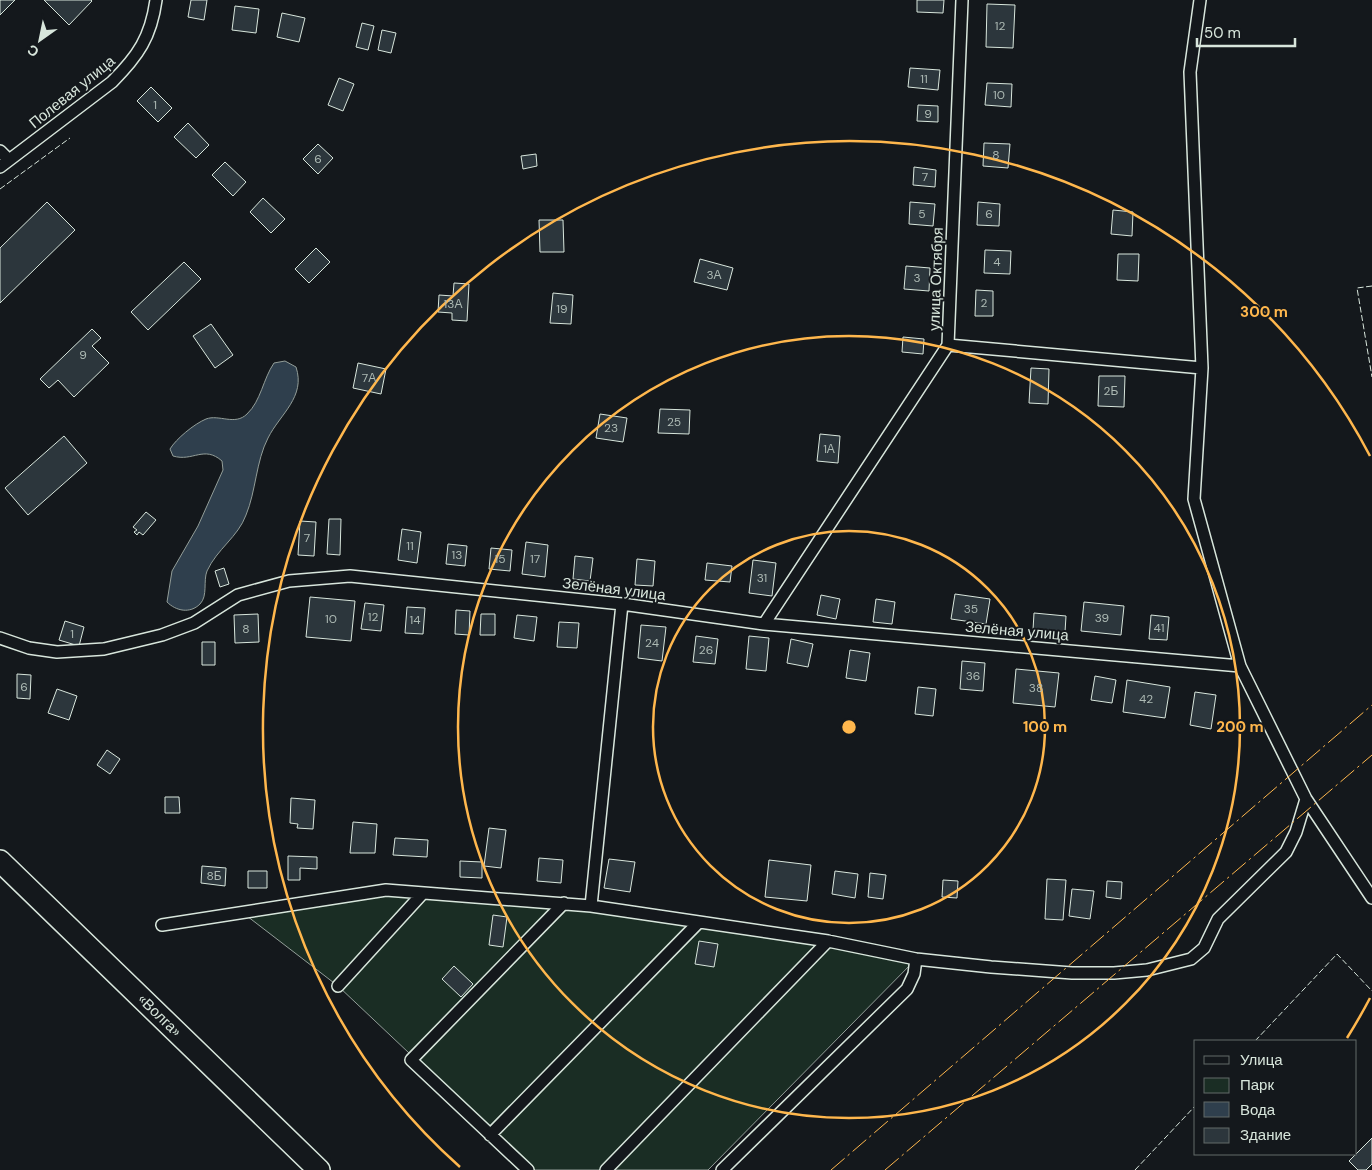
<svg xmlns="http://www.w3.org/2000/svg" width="1372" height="1170" viewBox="0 0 1372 1170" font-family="'DM Sans',sans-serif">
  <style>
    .green { fill: #1a2d24; stroke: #939e99 }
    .water { fill: #2f3f4d; stroke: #939e99 }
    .building { fill: #2c363c; stroke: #d8e6dc }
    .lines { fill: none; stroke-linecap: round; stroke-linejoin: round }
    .street-casing { stroke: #d8e6dc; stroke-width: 14 }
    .highway-casing { stroke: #d8e6dc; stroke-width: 24 }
    .street { stroke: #14181c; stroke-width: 11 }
    .highway { stroke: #14181c; stroke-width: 21 }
    .fence { stroke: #d8e6dc; stroke-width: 1; stroke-dasharray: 6 2.5; stroke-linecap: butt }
    .power { stroke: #ffb74d; stroke-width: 1; stroke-dasharray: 18 4 2.5 4; stroke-linecap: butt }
    .ring { fill: none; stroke: #ffb74d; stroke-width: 2.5 }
    .labels { text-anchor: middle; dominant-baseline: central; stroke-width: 4; stroke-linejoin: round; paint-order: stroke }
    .number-label { font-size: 12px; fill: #adbab4 }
    .street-label { font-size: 15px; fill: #d8e6dc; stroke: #14181c }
    .centre { fill: #ffb74d; stroke: #14181c; stroke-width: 2.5 }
    .ring-label { font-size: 15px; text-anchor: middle; font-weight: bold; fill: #ffb74d; stroke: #14181c; stroke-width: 4; stroke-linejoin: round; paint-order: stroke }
  </style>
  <rect width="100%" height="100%" fill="#14181c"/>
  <path class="green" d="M386 890 564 903 916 959 708 1170H533L338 986 243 913Z"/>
  <path class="water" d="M285 361 296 367C306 397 280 414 268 438 256 461 256 491 246 515 238 537 217 549 207 571 203 581 208 596 200 604 190 614 176 611 167 602L172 571 198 526 223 470 222 461C204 445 193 462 173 456L170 449C176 439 194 424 206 419 219 414 235 426 247 414 261 401 263 379 274 363Z"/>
  <path class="building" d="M0 0H15L0 15Z
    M44 0H91L92 1 69 25Z
    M191 0H207L204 20 188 17Z
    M917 0H944L943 13 917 12Z
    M987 4 1015 5 1013 48 986 47Z
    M235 6 259 9 256 33 232 30Z
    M282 13 305 18 299 42 277 37Z
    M362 23 374 26 368 50 356 47Z
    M382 30 396 33 391 53 378 50Z
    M910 68 940 70 938 90 908 87Z
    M339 78 354 84 343 111 328 105Z
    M987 83 1012 84 1011 107 985 105Z
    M151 87 172 108 158 122 137 101Z
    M918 105 938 106V122L917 121Z
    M188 123 209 145 196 158 174 137Z
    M984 143 1010 144 1008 168 983 166Z
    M318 144 333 158 318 174 303 159Z
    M536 154 537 166 523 169 521 156Z
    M225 162 246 182 233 196 212 175Z
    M914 167 936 170 935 187 913 185Z
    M263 198 285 219 271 233 250 212Z
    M47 202 75 230 0 303V248Z
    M910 202 935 204 933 226 909 224Z
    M978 202 1000 204 999 226 977 225Z
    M1113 210 1133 212 1132 236 1111 234Z
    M539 220H563L564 252H540Z
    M316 248 330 262 309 283 295 269Z
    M985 250 1011 251 1010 274 984 273Z
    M1118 254H1139L1138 281 1117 280Z
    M700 259 733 268 727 290 694 282Z
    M184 262 201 279 148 330 131 312Z
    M906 266 930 268 929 291 904 289Z
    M454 283 469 284 467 321 452 320V313L438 312 439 295 453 296Z
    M976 290 993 291V316H975Z
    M553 293 573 295 571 324 550 323Z
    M211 324 233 355 215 368 193 336Z
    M92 329 101 338 92 346 109 363 74 397 58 380 49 388 40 379Z
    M903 337 924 339 923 354 902 352Z
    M358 363 386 369 381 394 353 388Z
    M1031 368 1049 369 1048 404 1029 403Z
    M1099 376H1125L1124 407 1098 406Z
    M660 409 690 410 689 434 658 433Z
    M600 414 627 418 623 442 596 438Z
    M820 434 840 436 838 463 817 461Z
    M64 436 87 463 28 515 5 488Z
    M146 512 156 520 143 535 139 532 137 535 134 532 137 530 133 527Z
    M329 519H341L340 555 327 554Z
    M300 521 316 522 314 556 298 555Z
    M402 529 421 532 417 563 398 560Z
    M526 542 548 545 545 577 522 574Z
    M448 544 467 546 465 566 446 564Z
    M491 548 512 550 510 571 489 569Z
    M575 556 593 558 590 581 573 579Z
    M637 559 655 561 653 586 635 585Z
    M753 560 776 563 772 596 749 593Z
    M707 563 732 566 730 582 705 580Z
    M224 568 229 584 220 587 215 571Z
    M955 594 990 599 986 624 951 619Z
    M821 595 840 599 836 619 817 615Z
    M310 597 355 601 351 641 306 637Z
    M876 599 895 602 892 624 873 622Z
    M1084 602 1124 606 1121 635 1081 631Z
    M365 603 384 605 381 631 361 629Z
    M407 607 425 608 423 634 405 633Z
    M456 610 470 611 469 635 455 634Z
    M1034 613 1066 616 1065 632 1033 630Z
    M258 614 259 642 235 643 234 615Z
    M481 614H495V635H480Z
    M517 615 537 617 534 641 514 638Z
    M1151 615 1169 617 1167 640 1149 639Z
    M65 621 84 627 79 646 59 640Z
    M559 622 579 623 577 648 557 647Z
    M641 625 666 627 662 661 638 658Z
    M696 636 718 639 715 664 693 662Z
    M749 636 769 638 766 671 746 669Z
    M791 639 813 644 808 667 787 663Z
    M202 642H215V665H202Z
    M850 650 870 653 866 681 846 678Z
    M962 661 985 663 983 691 960 689Z
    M1016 669 1059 673 1055 707 1013 703Z
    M17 674 31 675 30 699 17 698Z
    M1095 676 1116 680 1112 703 1091 700Z
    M1127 680 1170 687 1165 718 1123 712Z
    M918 687 936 689 933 716 915 714Z
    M57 689 77 696 69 720 48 713Z
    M1195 692 1216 695 1211 729 1190 725Z
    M107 750 120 759 110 774 97 765Z
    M165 797H179L180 813H165Z
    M291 798 315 800 313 829 297 828 298 824 290 823Z
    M353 822 377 824 375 853H350Z
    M489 828 506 830 501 868 484 866Z
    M395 838 428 840 427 857 393 855Z
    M288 856 317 857V869L300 868V880H288Z
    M539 858 563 860 561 883 537 881Z
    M609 859 635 862 630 892 604 888Z
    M769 860 811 865 807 901 765 897Z
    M460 861 482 862V878L460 877Z
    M202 866 226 868 225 886 201 883Z
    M248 871H267V888H248Z
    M835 871 858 874 855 898 832 894Z
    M870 873 886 875 883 899 868 897Z
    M1047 879 1066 880 1063 920 1045 919Z
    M943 880 958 881 957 898 942 897Z
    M1107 881 1122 882 1121 899 1106 897Z
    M1072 889 1094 891 1090 919 1069 916Z
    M493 915 507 917 503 947 489 945Z
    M699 941 718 944 714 967 695 964Z
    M454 966 473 984 461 997 442 979Z
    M1372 1138V1164L1366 1170H1358L1349 1161Z"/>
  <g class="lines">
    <defs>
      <path id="street" d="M1200 0 1190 72 1202 368 1194 499 1240 666 1306 799 1372 898
        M0 151 9 160
        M0 167 112 82C138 56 151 37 156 0
        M948 345 1202 368
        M764 624 948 345 962 0
        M0 638 29 648 57 652 104 649 162 635 194 623 238 595 289 581 350 576 622 604 764 624 1240 666
        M591 906 622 604
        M162 925 386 890 591 906 828 941 916 959 991 967 1072 973H1114L1147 970 1191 959 1204 948 1218 919 1286 852 1296 832 1306 799
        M338 986 423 893
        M490 1135 699 922
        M528 1170 411 1060 564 903
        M606 1170 828 941
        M722 1170 907 989 914 974 916 959"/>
      <g id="highway">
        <path id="s1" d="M0 861 319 1170"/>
      </g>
    </defs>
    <use href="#street" class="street-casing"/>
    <use href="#highway" class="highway-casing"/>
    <use href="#street" class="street"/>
    <use href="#highway" class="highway"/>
    <path class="fence" d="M0 189 70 138
      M1372 286 1357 288 1372 377
      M1255 1041 1337 954 1372 991
      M1135 1170 1196 1105"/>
    <path class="power" d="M831 1170 1372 705
      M885 1170 1372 755"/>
  </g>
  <g class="ring">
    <circle cx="849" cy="727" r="196"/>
    <circle cx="849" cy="727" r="391"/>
    <path d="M1370 998A587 587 0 0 1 1347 1038M460 1167A587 587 0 1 1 1370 456"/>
  </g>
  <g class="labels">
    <g class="number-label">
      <text x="1000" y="26">12</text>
      <text x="924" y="79">11</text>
      <text x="999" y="95">10</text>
      <text x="155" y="105">1</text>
      <text x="928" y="114">9</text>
      <text x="996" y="155">8</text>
      <text x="318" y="159">6</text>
      <text x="925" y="177">7</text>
      <text x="922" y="214">5</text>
      <text x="989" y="214">6</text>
      <text x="997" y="262">4</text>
      <text x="714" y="275">3А</text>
      <text x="917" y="278">3</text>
      <text x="984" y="303">2</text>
      <text x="453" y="304">13А</text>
      <text x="562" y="309">19</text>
      <text x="83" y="355">9</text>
      <text x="369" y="378">7А</text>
      <text x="1111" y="391">2Б</text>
      <text x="674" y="422">25</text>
      <text x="611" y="428">23</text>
      <text x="829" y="449">1А</text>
      <text x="307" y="538">7</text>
      <text x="410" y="546">11</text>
      <text x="457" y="555">13</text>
      <text x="500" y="559">15</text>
      <text x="535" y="559">17</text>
      <text x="762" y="578">31</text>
      <text x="971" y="609">35</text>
      <text x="373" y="617">12</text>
      <text x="1102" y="618">39</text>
      <text x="331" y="619">10</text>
      <text x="415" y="620">14</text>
      <text x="1159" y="628">41</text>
      <text x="246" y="629">8</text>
      <text x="72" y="634">1</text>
      <text x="652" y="643">24</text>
      <text x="706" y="650">26</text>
      <text x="973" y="676">36</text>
      <text x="24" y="687">6</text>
      <text x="1036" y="688">38</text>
      <text x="1146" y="699">42</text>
      <text x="214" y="876">8Б</text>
    </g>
    <g class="street-label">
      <text transform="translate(72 92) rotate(-39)">Полевая улица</text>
      <text transform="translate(936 279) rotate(-88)">улица Октября</text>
      <text transform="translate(614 589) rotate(7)">Зелёная улица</text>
      <text transform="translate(1017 631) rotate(5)">Зелёная улица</text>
      <text stroke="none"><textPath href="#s1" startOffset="222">«Волга»</textPath></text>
    </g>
  </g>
  <circle cx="849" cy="727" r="8" class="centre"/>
  <g class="ring-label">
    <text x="1264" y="317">300 m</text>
    <text x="1045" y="732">100 m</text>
    <text x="1240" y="732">200 m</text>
  </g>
  <rect x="1194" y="1040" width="162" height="115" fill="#14181c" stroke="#626a69"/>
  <rect x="1204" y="1056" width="25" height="8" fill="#14181c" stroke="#626a69"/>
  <text x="1240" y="1065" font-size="15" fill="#d8e6dc">Улица</text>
  <rect x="1204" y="1078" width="25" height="15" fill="#1a2d24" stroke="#626a69"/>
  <text x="1240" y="1090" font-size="15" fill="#d8e6dc">Парк</text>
  <rect x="1204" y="1102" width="25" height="15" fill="#2f3f4d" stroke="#626a69"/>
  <text x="1240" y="1115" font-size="15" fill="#d8e6dc">Вода</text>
  <rect x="1204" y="1128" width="25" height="15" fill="#2c363c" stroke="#626a69"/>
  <text x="1240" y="1140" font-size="15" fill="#d8e6dc">Здание</text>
  <g transform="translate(40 40) rotate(213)" stroke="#14181c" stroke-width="4" paint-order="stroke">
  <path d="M0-4L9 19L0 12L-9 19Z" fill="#d8e6dc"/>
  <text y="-8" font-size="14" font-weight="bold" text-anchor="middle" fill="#d8e6dc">С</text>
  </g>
  <path d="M1197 38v8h98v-8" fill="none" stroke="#d8e6dc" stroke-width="2.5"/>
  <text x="1204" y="38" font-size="15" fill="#d8e6dc" stroke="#14181c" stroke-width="4" paint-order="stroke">50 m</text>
</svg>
